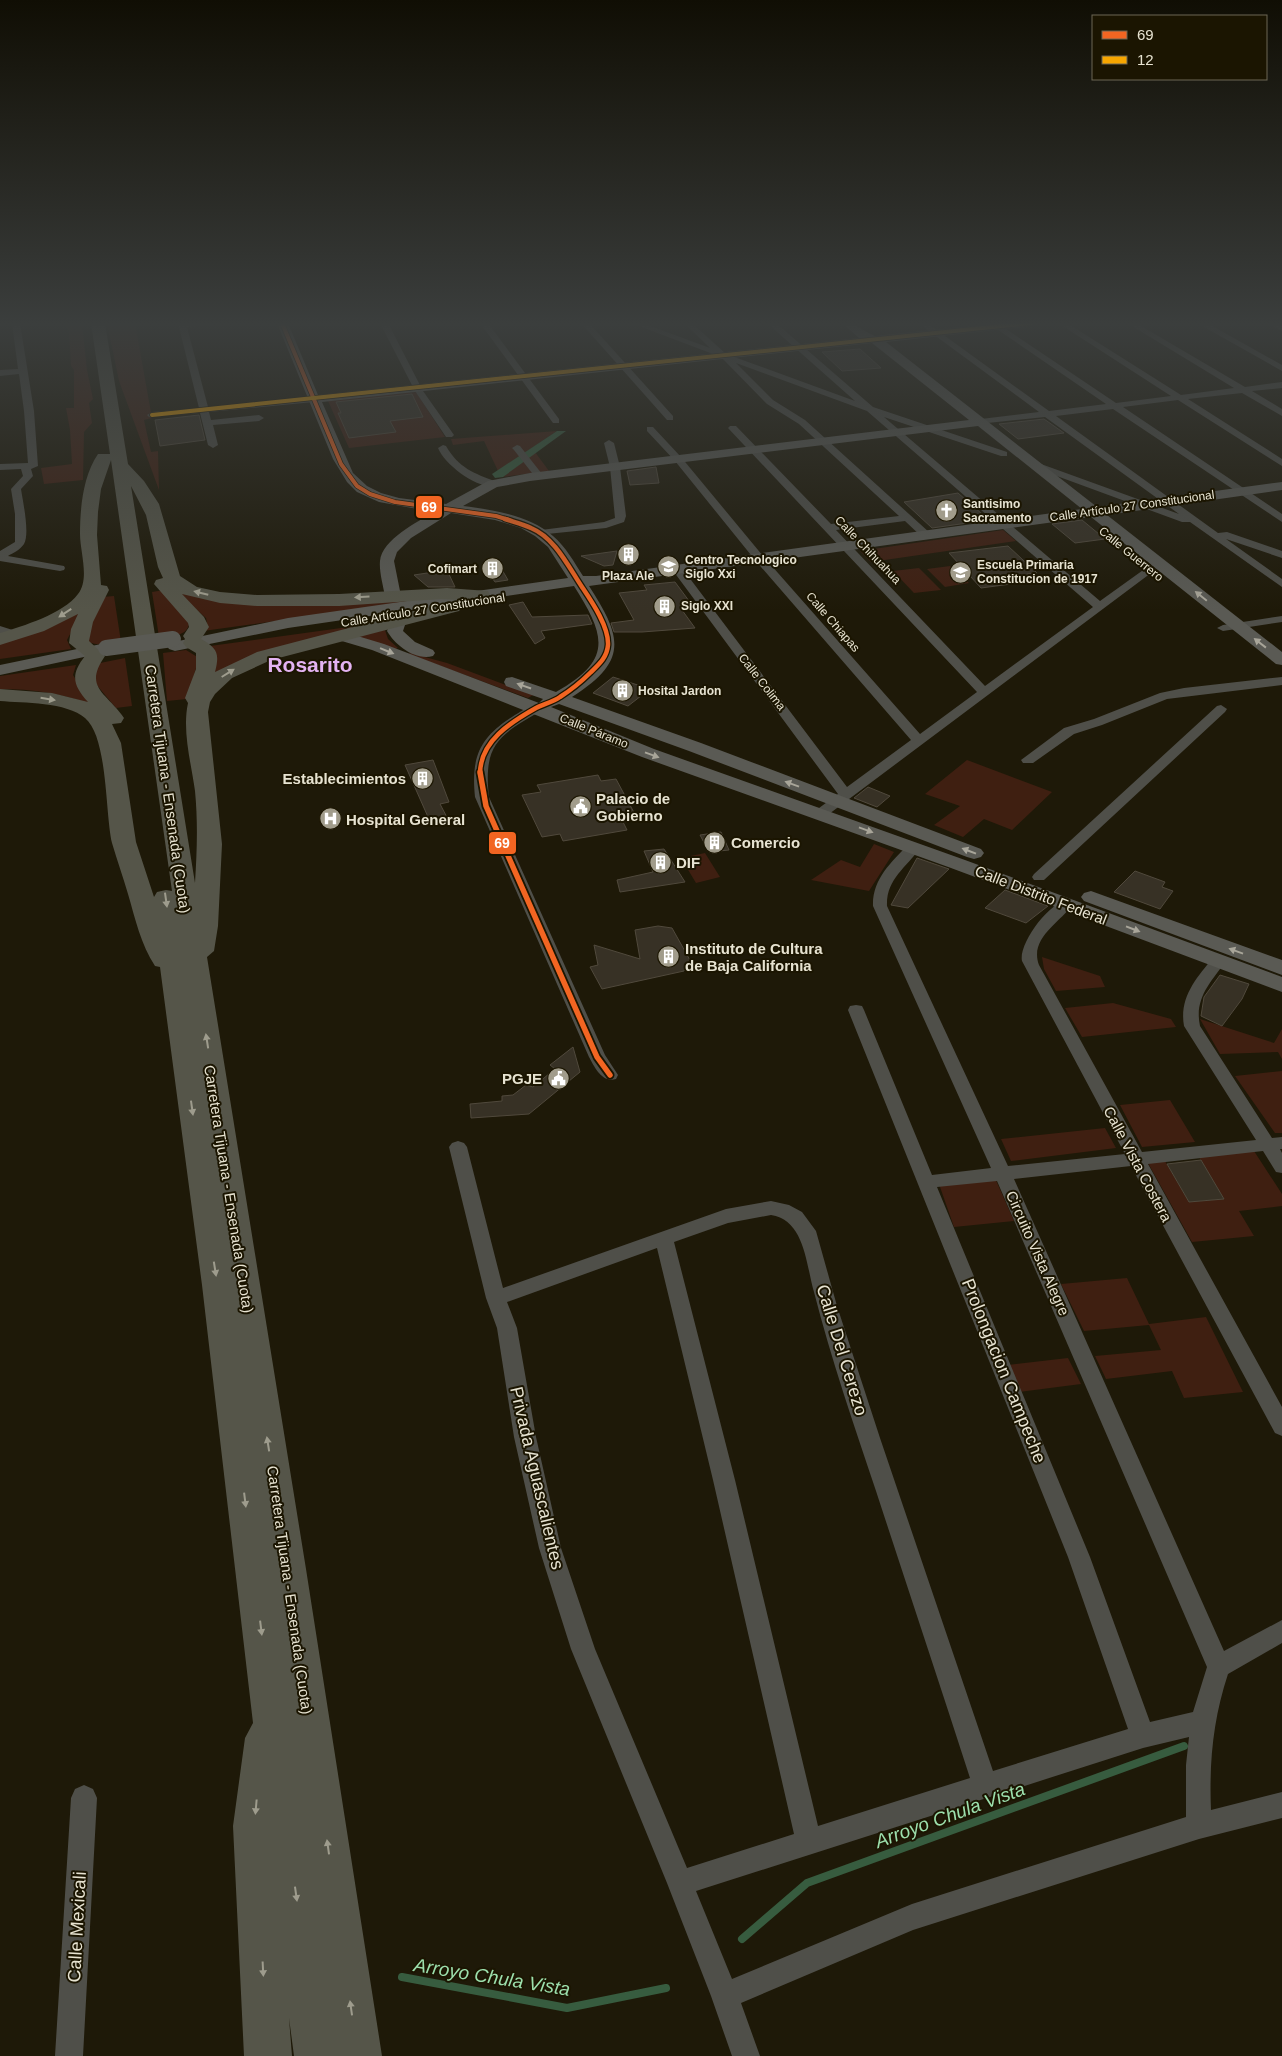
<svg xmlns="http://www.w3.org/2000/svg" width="1282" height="2056" viewBox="0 0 1282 2056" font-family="Arial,sans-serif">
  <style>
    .green { fill: #3f1f11 }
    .water { fill: #375c3f }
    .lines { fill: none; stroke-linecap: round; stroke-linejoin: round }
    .stream { stroke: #375c3f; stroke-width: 8 }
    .building { fill: #373125; stroke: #50493c }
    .street { fill: #4f4f49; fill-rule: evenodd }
    .secondary { fill: #5a5a54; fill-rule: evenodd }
    .highway { fill: #555549; fill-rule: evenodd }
    .secondary-bridge { stroke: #5a5a54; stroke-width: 16 }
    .bus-1-far2-casing { stroke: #1b1501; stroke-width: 5.5 }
    .bus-1-far1-casing { stroke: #1b1501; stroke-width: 7 }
    .bus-1-casing { stroke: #1b1501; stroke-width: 9 }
    .bus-2-casing { stroke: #1b1501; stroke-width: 5.5 }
    .bus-1-far2 { stroke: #f26522; stroke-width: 4 }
    .bus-1-far1 { stroke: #f26522; stroke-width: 4.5 }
    .bus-1 { stroke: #f26522; stroke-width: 5.5 }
    .bus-2 { stroke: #f7a600; stroke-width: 4 }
    .oneway { fill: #9e9c8d }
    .oneway2 { fill: #a8a599 }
    .labels { text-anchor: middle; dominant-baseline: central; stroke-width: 4; stroke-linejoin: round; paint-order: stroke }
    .far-poi-label { font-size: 12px; font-weight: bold; fill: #e7e3d1; stroke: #1b1501; text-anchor: start }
    .far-street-label { font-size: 12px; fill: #e7e3d1; stroke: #1b1501 }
    .poi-label { font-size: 15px; font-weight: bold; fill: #e7e3d1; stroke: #1b1501; text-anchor: start }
    .street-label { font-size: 15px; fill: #e7e3d1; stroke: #1b1501 }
    .near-street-label { font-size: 18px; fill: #e7e3d1; stroke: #1b1501 }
    .near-water-label { font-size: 19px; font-style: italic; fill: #9cdfac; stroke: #1b1501 }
    .far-town-label { font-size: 21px; font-weight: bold; fill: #e3b3f2; stroke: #1b1501 }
    .line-badge { stroke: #1b1501; stroke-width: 2 }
    .badge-label { font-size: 14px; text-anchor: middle; font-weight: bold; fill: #fff }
  </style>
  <rect width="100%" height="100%" fill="#1e1908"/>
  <path class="green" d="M64 323H82L87 370 93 399 89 403 92 423 84 432 83 480 44 484 41 468 72 464 70 430 66 408H74V370L71 366 69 332Z
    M107 323H135L152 418 144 420 151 452 158 451 159 490 119 381Z
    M416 392 445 437 349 448 328 401Z
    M557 431 498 471 484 441 453 445 451 439Z
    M535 452 549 471 503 477Z
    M1003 530 1016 541 871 562 860 551Z
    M950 566 969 583 945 587 927 569Z
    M919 568 941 590 914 593 893 571Z
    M164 590 189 622C189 637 170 636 159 637L152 592Z
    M177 592 223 603 453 597 203 631 207 623 206 618Z
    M114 596 121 642C109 644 98 647 87 641L86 628 102 597Z
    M93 599 69 636 67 640 71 649 0 659V640Z
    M399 620 217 674 211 671 210 646Z
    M385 630 388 639 398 648 395 649 356 637Z
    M186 650 199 658 187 699 167 701 163 653Z
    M410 653 447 663 533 695 528 698 408 654Z
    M125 658 132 706 116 708 95 683 93 675 100 663Z
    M76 665 73 675 92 705C62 693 32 689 0 689V676Z
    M967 760 1052 792 1012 830 984 819 963 837 934 825 960 806 925 794Z
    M874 844 894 852 869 891 811 880 841 860 860 867Z
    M705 853 720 877 696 883 681 858Z
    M1042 957 1100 976 1105 987 1056 991 1044 969Z
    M1113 1003 1171 1019 1176 1027 1082 1037 1065 1008Z
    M1200 1019 1274 1043 1282 1029V1059L1278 1052 1220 1054Z
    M1282 1071V1133H1275L1235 1076Z
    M1170 1100 1195 1142 1142 1147 1120 1105Z
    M1105 1128 1116 1148 1011 1161 1001 1139Z
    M1254 1151 1282 1194V1206L1239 1211 1254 1236 1192 1242 1148 1163 1165 1161 1189 1202 1224 1199 1199 1157Z
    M995 1178 1014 1221 954 1227 939 1184Z
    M1127 1278 1149 1324 1206 1317 1243 1392 1184 1398 1172 1371 1106 1379 1095 1356 1161 1350 1149 1325 1084 1331 1061 1284Z
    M1068 1358 1081 1384 1019 1392 1008 1365Z"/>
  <path class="water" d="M557 431H566L503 477 495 478 492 474Z"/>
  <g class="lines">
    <path class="stream" d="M742 1939 807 1883 1184 1746
      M402 1977 567 2008 666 1988"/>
  </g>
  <path class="building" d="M860 349 881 368 842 371 822 352Z
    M412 394 423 417 390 421 396 432 349 438 338 413H341L336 402Z
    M199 415 205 440 160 446 155 420Z
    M1044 419 1064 433 1018 439 999 424Z
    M656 467 659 483 630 485 627 471Z
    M958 493 989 520 932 528 904 502Z
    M1082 520 1105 539 1075 543 1052 524Z
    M1008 546 1037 573 1027 574 1034 581 981 588 949 553Z
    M617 551 613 565 604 566 581 556Z
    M498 563 508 580 495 582 483 565Z
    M447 570 455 587H428L414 575Z
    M675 582 695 609 682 610 695 628 642 632H614L611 623 634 620 619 593 647 590 644 585Z
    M523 602 532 617 588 615 592 624 541 631 545 638 535 644 509 605Z
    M613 677 650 689 628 706 593 693Z
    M433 760 449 802 440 804 450 823 432 826 405 765Z
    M598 775 601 781 616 779 638 820 623 822 627 830 563 841 560 834 542 837 522 795 541 792 537 785Z
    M868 787 890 796 877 807 854 798Z
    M721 832 729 850 709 852 700 835Z
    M664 849 685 882 620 892 617 880 653 872 644 851Z
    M917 858 949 869 908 908 891 905Z
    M1135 871 1165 882 1162 887 1173 891 1160 909 1114 892Z
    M1005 890 1048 906 1026 923 985 908Z
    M658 926 672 928 686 953 691 962 684 971 602 989 590 967 598 965 594 945 640 959 635 930Z
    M1220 975 1249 984 1242 999 1222 1026 1201 1016 1204 997Z
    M573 1047 580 1072 529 1114 471 1118 470 1104 502 1101V1096L513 1095 526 1085 533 1087 555 1069 550 1065Z
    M1201 1160 1224 1199 1189 1202 1167 1164Z"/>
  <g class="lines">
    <path class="street" d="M12 323H20L34 411 38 466 31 469 33 476 21 489C23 502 30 534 24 544 20 550 13 553 8 556L64 566 65 568 64 570 60 571 0 561V551L15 542V514L11 489 23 476 21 469 0 470V464L28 463 24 411 19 374 0 376V370L18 369Z
      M178 323H213L209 325 187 327 208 407 314 396 318 399 314 402 209 412 211 420 259 415 264 418 259 421 213 425 218 445 213 448 208 445 200 413 149 417 147 415 152 412 199 408Z
      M380 323H388L423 391 454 435 452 437H446L415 391Z
      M480 323H488L559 419V423H553Z
      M581 323H589L673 416V420H667Z
      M631 323H642L710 348 684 323H692L726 354 855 401 767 323H776L873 407 1007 452V456H1001L884 417 1100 601 1146 568 1150 567 1155 570 825 817H815L813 814 815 811 838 794 674 572 673 570 674 568H682L847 787 911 740 755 560 675 461 647 431V427H653L681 457 763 556 920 734 977 692 728 428 730 426H736L831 524 899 516 799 424 767 404 721 357ZM736 363 867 411 1093 607 985 686 836 530 905 521 922 537H930L931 535 930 533 805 420 773 400Z
      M918 323H927L1049 411 1106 404 988 323H997L1116 403 1171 396 1058 323H1067L1181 395 1234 388 1127 323H1136L1245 387 1282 382V388L1252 391 1282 409V416L1242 393 1188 399 1282 459V466L1178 400 1123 407 1282 514V522L1113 409 1056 416 1218 533 1227 532 1282 551V558L1226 539 1282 579V587L1190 522H1182L1035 468V464H1041L1179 514 1045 417 978 424V420L981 419 1039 412Z
      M1197 323H1207L1282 365V371Z
      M1267 323H1277L1282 326V331Z
      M609 440 614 443 620 467 626 516 624 522 606 528 537 535 536 533 537 531 541 530 604 522 615 518 610 467 604 443Z
      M443 445 446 446C459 468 473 473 497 482V486C478 490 445 465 438 448Z
      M517 445 520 446 542 474V478H536L514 450 512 448Z
      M1282 616V622L1223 631 1217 628 1223 625Z
      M0 626 19 632 21 634 15 637 0 633Z
      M1282 677V685L1167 699 1102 725 1074 734 1033 763H1023L1021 760 1064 728 1094 719 1160 693 1184 688Z
      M537 704 541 705 543 708 541 711C499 735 483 744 489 797L605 1055 618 1075 616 1079C602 1083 595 1068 589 1057L475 797C471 758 479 738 512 717 520 712 528 706 537 704Z
      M1221 705 1227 709 1225 712 1044 880H1034L1032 877 1034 874 1217 706Z
      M913 844 918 845 920 848C906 868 886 879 887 906L1008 1166 1125 1154 1022 961C1018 943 1053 896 1071 901L1073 904C1060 923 1029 938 1039 965L1142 1152 1256 1140 1184 1026C1179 998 1196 978 1213 958H1223L1226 961C1211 982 1194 998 1200 1026L1272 1138 1282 1137V1149H1280L1282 1153V1173L1276 1172 1263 1151 1148 1164 1282 1407V1436L1275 1433 1131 1166 1014 1179 1224 1651 1282 1620V1643L1228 1674C1213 1719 1209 1764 1211 1810L1282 1792V1818L1199 1839 913 1930 741 2003 760 2056H732L711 1996 667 1883 571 1649 539 1548 514 1437 497 1328 486 1298 449 1147 452 1143 458 1141 464 1143 467 1147 503 1288 726 1209 771 1201 789 1205 802 1212 816 1231 837 1306 880 1438 993 1771 1128 1729 1068 1557 848 1010 850 1006 856 1005 862 1006 864 1010 932 1175 991 1168 873 906C872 880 891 862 908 845ZM997 1181 1207 1667 1193 1712 1150 1722 1090 1557 937 1187ZM771 1215C805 1220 806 1265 814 1292 831 1359 854 1425 876 1491 907 1586 939 1682 970 1778L818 1826 735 1480 674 1242 728 1223ZM657 1248 713 1480 794 1834 687 1868 595 1649 561 1548 536 1437 517 1328 507 1302ZM1189 1737 1186 1765V1817L912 1904 732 1979 696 1891 1143 1748Z
      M84 1785 93 1789 97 1798 83 2056H55L71 1798 75 1789Z"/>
    <path class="secondary" d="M277 323H288L318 395 859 338 842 323C857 323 861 330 875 336L1001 323H1036L1031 326 886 342 1097 507 1282 482V490L1107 515 1282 652V665L1276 664 1091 517 589 586C622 637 629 661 572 697L701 743 981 849 984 853 981 857 974 859 967 857 689 751 559 704 551 707 654 749 965 860 1282 977V992L951 868 642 757 372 650 335 639 333 636 335 633 341 631 384 644 539 703 543 699 506 686 504 682 506 678 512 677 556 692C614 660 605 635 574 586L288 628 175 651 169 649 167 646 169 643 288 618 568 578 548 547 535 536 521 528 495 520 451 513 411 538 397 552 394 561 401 596 398 599H388L385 596C383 585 379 571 380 561 382 539 418 522 434 512L379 502 357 492 347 482 333 459ZM872 343 969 420 530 473 488 481 446 504 399 498 381 493 367 486 353 473 322 402ZM978 426 1082 509 596 576H583C574 562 566 547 553 536 529 515 493 510 463 506L497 487 530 481Z
      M398 617 404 619 406 622 403 631 415 642 433 650 435 653 433 656C415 661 395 645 387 631L392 619Z
      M106 643 112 645 114 648 112 651 0 675V665Z
      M1091 891 1282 960V975L1084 901 1081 897 1084 893Z"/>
    <path class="highway" d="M91 323H105L128 464 144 481 159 504 180 576 197 587 220 592 257 595 339 594 447 588 488 591 490 595 488 599 481 601 441 599 339 606H257L220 603 182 594 204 617 209 627 201 639C217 648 220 653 215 672L257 652 452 601 459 603 462 607 459 611 271 660 232 678 215 694 210 702 208 712 222 844 218 926 214 951 207 957 306 1569 382 2056H294L289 2018 292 2056H244L233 1826 245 1738 253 1723 202 1285 160 967 155 966C141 945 135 918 128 894 123 877 117 860 112 843 105 813 108 737 85 718 67 702 23 703 0 701V689L52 693 88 702C73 685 70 675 85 656L69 643 71 629 78 614 44 631 0 645V633C23 626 63 614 78 594 90 579 80 552 80 534 80 508 83 476 98 454H110ZM111 460 172 891 166 890 157 892 154 897 136 842 121 743 112 724 121 723 124 718C106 692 83 688 105 656L89 641 93 622 109 590 107 586 101 585 97 535 98 512 101 489ZM131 486 146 515 158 567 163 578 156 580 154 584 188 623 189 627 183 636 185 639 183 643 186 647 196 653V669L185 698 188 703C182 731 191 762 195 791 198 822 197 852 195 883Z"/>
    <path class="secondary-bridge" d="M106 648 173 639"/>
    <defs>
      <path id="bus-1-far2" d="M282 323 341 464 357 486 370 494 395 502 496 516 509 520"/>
      <path id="bus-1-far1" d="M480 774C480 741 511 722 536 708 544 704 553 702 560 697 571 690 581 682 590 673 598 665 607 658 608 645 609 627 592 602 582 587 568 566 555 538 531 528 523 524 514 522 505 519"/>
      <path id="bus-1" d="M480 772 486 806 597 1057 610 1075"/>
      <path id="bus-2" d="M152 415 1031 323"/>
    </defs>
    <use href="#bus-1-far2" class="bus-1-far2-casing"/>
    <use href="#bus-1-far1" class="bus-1-far1-casing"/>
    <use href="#bus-1" class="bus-1-casing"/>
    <use href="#bus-2" class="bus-2-casing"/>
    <use href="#bus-1-far2" class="bus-1-far2"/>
    <use href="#bus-1-far1" class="bus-1-far1"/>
    <use href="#bus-1" class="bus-1"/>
    <use href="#bus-2" class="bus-2"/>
  </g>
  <defs><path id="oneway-solid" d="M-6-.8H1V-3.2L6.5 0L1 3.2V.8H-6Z" transform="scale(1.25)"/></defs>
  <g class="oneway">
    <use href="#oneway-solid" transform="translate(201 593) rotate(-166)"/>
    <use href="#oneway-solid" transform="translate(362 597) rotate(177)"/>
    <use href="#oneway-solid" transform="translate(65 613) rotate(147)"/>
    <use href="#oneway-solid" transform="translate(228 673) rotate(-32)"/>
    <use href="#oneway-solid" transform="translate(48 699) rotate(9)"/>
    <use href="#oneway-solid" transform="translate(166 900) rotate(82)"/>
    <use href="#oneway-solid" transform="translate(207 1041) rotate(-99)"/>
    <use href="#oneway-solid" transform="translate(192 1108) rotate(82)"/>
    <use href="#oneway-solid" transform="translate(215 1269) rotate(81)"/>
    <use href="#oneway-solid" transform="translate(268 1444) rotate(-99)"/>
    <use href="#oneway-solid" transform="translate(245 1500) rotate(83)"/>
    <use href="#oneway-solid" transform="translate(261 1628) rotate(83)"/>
    <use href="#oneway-solid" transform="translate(256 1807) rotate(95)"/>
    <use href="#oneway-solid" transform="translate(328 1847) rotate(-98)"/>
    <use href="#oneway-solid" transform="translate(296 1894) rotate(82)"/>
    <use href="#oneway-solid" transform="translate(263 1969) rotate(87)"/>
    <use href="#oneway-solid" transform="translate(351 2008) rotate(-98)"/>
  </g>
  <g class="oneway2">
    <use href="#oneway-solid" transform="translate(1201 596) rotate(-141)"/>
    <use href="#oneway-solid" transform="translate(1260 643) rotate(-142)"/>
    <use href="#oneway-solid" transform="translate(387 651) rotate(22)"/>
    <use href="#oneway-solid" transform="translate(524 686) rotate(-161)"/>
    <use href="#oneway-solid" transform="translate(652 755) rotate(20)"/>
    <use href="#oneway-solid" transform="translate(792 784) rotate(-160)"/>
    <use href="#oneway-solid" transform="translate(866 830) rotate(20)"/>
    <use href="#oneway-solid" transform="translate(969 851) rotate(-159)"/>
    <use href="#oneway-solid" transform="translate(1133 929) rotate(21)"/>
    <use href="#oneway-solid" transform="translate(1236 951) rotate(-160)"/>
  </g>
  <linearGradient id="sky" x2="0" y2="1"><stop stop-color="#100e04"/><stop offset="0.53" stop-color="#3b3e3d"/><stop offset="1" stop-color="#3b3e3d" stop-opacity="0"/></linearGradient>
  <rect width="1282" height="611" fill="url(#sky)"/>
  <defs>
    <symbol id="church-disc" viewBox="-11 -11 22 22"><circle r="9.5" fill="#a19c8b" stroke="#1b1501"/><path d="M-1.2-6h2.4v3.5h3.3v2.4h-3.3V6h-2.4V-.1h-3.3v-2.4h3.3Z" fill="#fff"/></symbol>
    <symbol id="building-disc" viewBox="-11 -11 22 22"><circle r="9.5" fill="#a19c8b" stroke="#1b1501"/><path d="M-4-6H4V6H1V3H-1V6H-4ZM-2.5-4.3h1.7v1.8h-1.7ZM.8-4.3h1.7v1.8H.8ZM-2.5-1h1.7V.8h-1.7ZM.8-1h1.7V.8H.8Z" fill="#fff"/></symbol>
    <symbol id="university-disc" viewBox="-11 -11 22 22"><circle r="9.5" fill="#a19c8b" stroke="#1b1501"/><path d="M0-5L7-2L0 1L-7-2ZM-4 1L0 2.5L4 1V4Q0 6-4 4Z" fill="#fff"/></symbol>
    <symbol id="school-disc" viewBox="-11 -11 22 22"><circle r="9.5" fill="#a19c8b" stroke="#1b1501"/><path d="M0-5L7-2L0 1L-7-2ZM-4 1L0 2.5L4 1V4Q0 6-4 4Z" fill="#fff"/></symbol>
    <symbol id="civic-disc" viewBox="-11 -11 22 22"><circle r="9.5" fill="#a19c8b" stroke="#1b1501"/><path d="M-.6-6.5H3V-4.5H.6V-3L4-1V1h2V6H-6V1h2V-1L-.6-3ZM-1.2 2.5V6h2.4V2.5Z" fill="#fff"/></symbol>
    <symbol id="hospital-disc" viewBox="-11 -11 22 22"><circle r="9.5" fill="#a19c8b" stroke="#1b1501"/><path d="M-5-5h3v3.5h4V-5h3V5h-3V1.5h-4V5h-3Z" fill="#fff"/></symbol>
  </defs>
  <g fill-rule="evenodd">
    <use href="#church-disc" x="934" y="498" width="25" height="25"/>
    <use href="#building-disc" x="616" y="542" width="25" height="25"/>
    <use href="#university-disc" x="656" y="554" width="25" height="25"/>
    <use href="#building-disc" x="480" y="556" width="25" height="25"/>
    <use href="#school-disc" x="948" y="560" width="25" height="25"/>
    <use href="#building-disc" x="652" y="594" width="25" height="25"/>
    <use href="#building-disc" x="610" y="678" width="25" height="25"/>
    <use href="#building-disc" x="410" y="766" width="25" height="25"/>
    <use href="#civic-disc" x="568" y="794" width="25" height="25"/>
    <use href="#hospital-disc" x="318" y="806" width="25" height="25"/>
    <use href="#building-disc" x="702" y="830" width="25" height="25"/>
    <use href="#building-disc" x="648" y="850" width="25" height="25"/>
    <use href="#building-disc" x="656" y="944" width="25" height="25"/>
    <use href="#civic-disc" x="546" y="1066" width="25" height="25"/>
  </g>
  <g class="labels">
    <g class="far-poi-label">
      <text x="963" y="504">Santisimo<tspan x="963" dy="14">Sacramento</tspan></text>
      <text x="685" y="560">Centro Tecnologico<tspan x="685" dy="14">Siglo Xxi</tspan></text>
      <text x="977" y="565">Escuela Primaria<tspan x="977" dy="14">Constitucion de 1917</tspan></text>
      <text x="477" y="569" text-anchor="end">Cofimart</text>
      <text x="628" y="576" text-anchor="middle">Plaza Ale</text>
      <text x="681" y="606">Siglo XXI</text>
      <text x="638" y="691">Hosital Jardon</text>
    </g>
    <g class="far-street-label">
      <text transform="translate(1132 506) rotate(-8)">Calle Artículo 27 Constitucional</text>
      <text transform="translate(868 550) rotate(46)">Calle Chihuahua</text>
      <text transform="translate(1131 554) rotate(39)">Calle Guerrero</text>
      <text transform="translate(423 610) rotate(-9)">Calle Artículo 27 Constitucional</text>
      <text transform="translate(833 622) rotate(49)">Calle Chiapas</text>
      <text transform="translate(762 682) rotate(52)">Calle Colima</text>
      <text transform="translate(594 731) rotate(22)">Calle Páramo</text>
    </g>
    <g class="poi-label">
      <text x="406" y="778" text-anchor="end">Establecimientos</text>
      <text x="596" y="798">Palacio de<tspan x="596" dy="17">Gobierno</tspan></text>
      <text x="346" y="819">Hospital General</text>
      <text x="731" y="842">Comercio</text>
      <text x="676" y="862">DIF</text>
      <text x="685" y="948">Instituto de Cultura<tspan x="685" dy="17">de Baja California</tspan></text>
      <text x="542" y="1078" text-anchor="end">PGJE</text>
    </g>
    <g class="street-label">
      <text transform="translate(168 789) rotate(82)">Carretera Tijuana - Ensenada (Cuota)</text>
      <text transform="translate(1041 895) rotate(21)">Calle Distrito Federal</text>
      <text transform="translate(1138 1164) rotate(62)">Calle Vista Costera</text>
      <text transform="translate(229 1189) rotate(81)">Carretera Tijuana - Ensenada (Cuota)</text>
      <text transform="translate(1038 1253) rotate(66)">Circuito Vista Alegre</text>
      <text transform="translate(290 1590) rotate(82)">Carretera Tijuana - Ensenada (Cuota)</text>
    </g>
    <g class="near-street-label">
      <text transform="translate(842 1350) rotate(73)">Calle Del Cerezo</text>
      <text transform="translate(1004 1371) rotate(68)">Prolongacion Campeche</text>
      <text transform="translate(537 1478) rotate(77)">Privada Aguascalientes</text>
      <text transform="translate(77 1927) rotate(-87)">Calle Mexicali</text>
    </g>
    <g class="near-water-label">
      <text transform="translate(950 1815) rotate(-20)">Arroyo Chula Vista</text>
      <text transform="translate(492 1977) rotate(9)">Arroyo Chula Vista</text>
    </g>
    <g class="far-town-label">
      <text x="310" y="664">Rosarito</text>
    </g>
  </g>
  <g class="line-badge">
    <rect x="415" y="495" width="28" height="24" rx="5" fill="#f26522"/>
    <rect x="488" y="831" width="29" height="24" rx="5" fill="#f26522"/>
  </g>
  <g class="badge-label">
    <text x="429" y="512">69</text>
    <text x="502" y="848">69</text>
  </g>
  <rect x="1092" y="15" width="175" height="65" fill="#1b1501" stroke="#6d6754"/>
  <rect x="1102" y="31" width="25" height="8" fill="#f26522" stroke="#6d6754"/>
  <text x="1137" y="40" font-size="15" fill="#e7e3d1">69</text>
  <rect x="1102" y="56" width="25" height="8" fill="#f7a600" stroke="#6d6754"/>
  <text x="1137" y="65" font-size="15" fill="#e7e3d1">12</text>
</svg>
